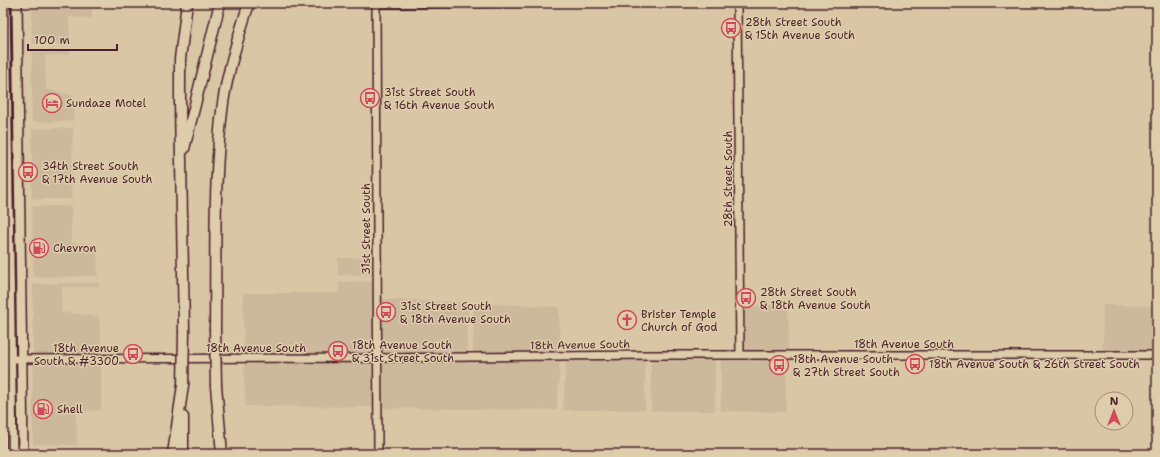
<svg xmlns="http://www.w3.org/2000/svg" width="1160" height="457" viewBox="0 0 1160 457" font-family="'Shantell Sans',sans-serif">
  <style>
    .built { fill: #ccb89b }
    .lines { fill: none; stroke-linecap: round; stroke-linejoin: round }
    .tertiary-casing { stroke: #4a1f2b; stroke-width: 10 }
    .trunk-casing { stroke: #4a1f2b; stroke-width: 12 }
    .motorway-casing { stroke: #4a1f2b; stroke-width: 13 }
    .tertiary { stroke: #decdaa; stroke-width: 7 }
    .trunk { stroke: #decdaa; stroke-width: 9 }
    .motorway { stroke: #decdaa; stroke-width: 10 }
    .motorway-bridge-casing { stroke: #4a1f2b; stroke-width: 13; stroke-linecap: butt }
    .motorway-bridge { stroke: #decdaa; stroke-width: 10 }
    .labels { text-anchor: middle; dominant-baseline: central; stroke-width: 3; stroke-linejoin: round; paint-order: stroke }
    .poi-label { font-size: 11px; fill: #4a1f2b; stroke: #decdaa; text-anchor: start }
    .street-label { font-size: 11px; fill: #4a1f2b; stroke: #decdaa }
  </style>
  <rect width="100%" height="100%" fill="#d8c6a5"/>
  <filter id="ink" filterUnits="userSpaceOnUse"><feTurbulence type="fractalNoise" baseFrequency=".025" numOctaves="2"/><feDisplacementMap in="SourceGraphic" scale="8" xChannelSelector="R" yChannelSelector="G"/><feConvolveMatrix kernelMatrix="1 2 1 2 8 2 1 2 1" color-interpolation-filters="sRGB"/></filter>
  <g filter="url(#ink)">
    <path class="built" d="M32 9H92V18L69 17 70 44H32Z
      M32 51H70V54L45 56 46 89 74 96 73 121 32 122Z
      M73 128 71 199H32V129Z
      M32 206H71V243L97 244 98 276 33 277Z
      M338 258H374V274L338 275Z
      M374 281 375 355H244L243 293H338L339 282Z
      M99 283V286L62 287 61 312 99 317 102 356H33V284Z
      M381 299 468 303 467 354 381 355Z
      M474 303 559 307 560 353 473 354Z
      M788 304 789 352H743V307Z
      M1103 305 1157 306V351L1103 352Z
      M742 358H786V412L721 411V360L742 361Z
      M646 359 645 363V410H563L566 360Z
      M652 359 715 360V411H651V364Z
      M560 360 557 410 381 408V362Z
      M101 362V410L76 412 77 445 33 444V363Z
      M244 362H375V407L245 406Z
      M33 451H77V454H33Z"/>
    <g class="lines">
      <defs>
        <path id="tertiary" d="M376 3 378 454
          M737 3 740 355
          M376 4 525 3
          M3 359 378 358 650 355H1157"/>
        <path id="trunk" d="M5 3 12 454
          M17 3 23 454"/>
        <path id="motorway" d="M184 149 220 3
          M215 329C216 254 213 178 223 103 228 69 239 35 249 3
          M184 331 180 103V59L187 3
          M216 386 222 454
          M183 417V454
          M173 454 183 385"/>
      </defs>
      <use href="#tertiary" class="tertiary-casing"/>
      <use href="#trunk" class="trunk-casing"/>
      <use href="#motorway" class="motorway-casing"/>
      <use href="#tertiary" class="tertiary"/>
      <use href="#trunk" class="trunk"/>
      <use href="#motorway" class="motorway"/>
      <defs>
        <path id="motorway-bridge" d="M215 329 216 386
          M183 385 184 331"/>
      </defs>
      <use href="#motorway-bridge" class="motorway-bridge-casing"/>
      <use href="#motorway-bridge" class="motorway-bridge"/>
    </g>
  </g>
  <defs>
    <symbol id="bus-ring" viewBox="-11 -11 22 22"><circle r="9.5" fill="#decdaa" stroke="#d1495b" stroke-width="1.5"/><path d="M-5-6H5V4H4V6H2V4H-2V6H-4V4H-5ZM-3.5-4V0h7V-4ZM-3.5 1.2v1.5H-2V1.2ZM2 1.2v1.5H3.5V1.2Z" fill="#d1495b"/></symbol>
    <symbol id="hotel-ring" viewBox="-11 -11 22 22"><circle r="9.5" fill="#decdaa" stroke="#d1495b" stroke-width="1.5"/><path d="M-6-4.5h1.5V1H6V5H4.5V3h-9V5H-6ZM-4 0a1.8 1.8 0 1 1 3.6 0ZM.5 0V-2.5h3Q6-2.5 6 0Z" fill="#d1495b"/></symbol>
    <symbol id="fuel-ring" viewBox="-11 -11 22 22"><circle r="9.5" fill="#decdaa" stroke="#d1495b" stroke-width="1.5"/><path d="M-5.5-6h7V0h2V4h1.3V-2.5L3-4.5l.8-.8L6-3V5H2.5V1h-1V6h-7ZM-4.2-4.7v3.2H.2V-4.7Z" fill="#d1495b"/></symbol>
    <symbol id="church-ring" viewBox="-11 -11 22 22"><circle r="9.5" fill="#decdaa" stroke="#d1495b" stroke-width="1.5"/><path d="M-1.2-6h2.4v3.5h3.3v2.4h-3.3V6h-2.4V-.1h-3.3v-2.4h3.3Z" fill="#d1495b"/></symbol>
  </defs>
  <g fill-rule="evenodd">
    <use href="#bus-ring" x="720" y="17" width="22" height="22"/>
    <use href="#bus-ring" x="359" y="87" width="22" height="22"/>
    <use href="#hotel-ring" x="41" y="92" width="22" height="22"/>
    <use href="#bus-ring" x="17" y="161" width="22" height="22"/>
    <use href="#fuel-ring" x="28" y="237" width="22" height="22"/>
    <use href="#bus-ring" x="735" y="287" width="22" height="22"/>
    <use href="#bus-ring" x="375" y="301" width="22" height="22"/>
    <use href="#church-ring" x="616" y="309" width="22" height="22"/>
    <use href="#bus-ring" x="327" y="340" width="22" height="22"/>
    <use href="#bus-ring" x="122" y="343" width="22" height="22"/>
    <use href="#bus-ring" x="904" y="353" width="22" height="22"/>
    <use href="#bus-ring" x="768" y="354" width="22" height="22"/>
    <use href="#fuel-ring" x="32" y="398" width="22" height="22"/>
  </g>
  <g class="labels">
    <g class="poi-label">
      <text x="745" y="22">28th Street South<tspan x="745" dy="13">&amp; 15th Avenue South</tspan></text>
      <text x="384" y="92">31st Street South<tspan x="384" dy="13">&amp; 16th Avenue South</tspan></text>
      <text x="66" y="103">Sundaze Motel</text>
      <text x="42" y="166">34th Street South<tspan x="42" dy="13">&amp; 17th Avenue South</tspan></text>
      <text x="53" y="248">Chevron</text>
      <text x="760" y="292">28th Street South<tspan x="760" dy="13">&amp; 18th Avenue South</tspan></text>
      <text x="400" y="306">31st Street South<tspan x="400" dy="13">&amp; 18th Avenue South</tspan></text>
      <text x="641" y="314">Brister Temple<tspan x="641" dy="13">Church of God</tspan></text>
      <text x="352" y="345">18th Avenue South<tspan x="352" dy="13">&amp; 31st Street South</tspan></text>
      <text x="119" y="348" text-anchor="end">18th Avenue<tspan x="119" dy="13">South &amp; #3300</tspan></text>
      <text x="793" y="359">18th Avenue South<tspan x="793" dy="13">&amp; 27th Street South</tspan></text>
      <text x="929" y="364">18th Avenue South &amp; 26th Street South</text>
      <text x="57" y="409">Shell</text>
    </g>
    <g class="street-label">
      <text transform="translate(728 179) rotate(-90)">28th Street South</text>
      <text transform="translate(366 229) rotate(-90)">31st Street South</text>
      <text x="904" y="344">18th Avenue South</text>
      <text transform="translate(580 345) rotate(-1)">18th Avenue South</text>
      <text x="256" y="348">18th Avenue South</text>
    </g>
  </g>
  <rect width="1160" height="457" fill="none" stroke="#decdaa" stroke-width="16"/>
  <rect x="8" y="8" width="1144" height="441" fill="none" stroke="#4a1f2b" stroke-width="1.5" filter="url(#ink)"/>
  <g transform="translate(1114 411)"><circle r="19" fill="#decdaa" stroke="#a38777"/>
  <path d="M0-3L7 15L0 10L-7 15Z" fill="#d1495b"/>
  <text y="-6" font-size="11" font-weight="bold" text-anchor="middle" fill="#4a1f2b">N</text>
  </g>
  <path d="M28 44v6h89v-6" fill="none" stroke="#4a1f2b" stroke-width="2"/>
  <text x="34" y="44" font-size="12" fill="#4a1f2b" stroke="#decdaa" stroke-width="3" paint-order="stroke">100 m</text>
</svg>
